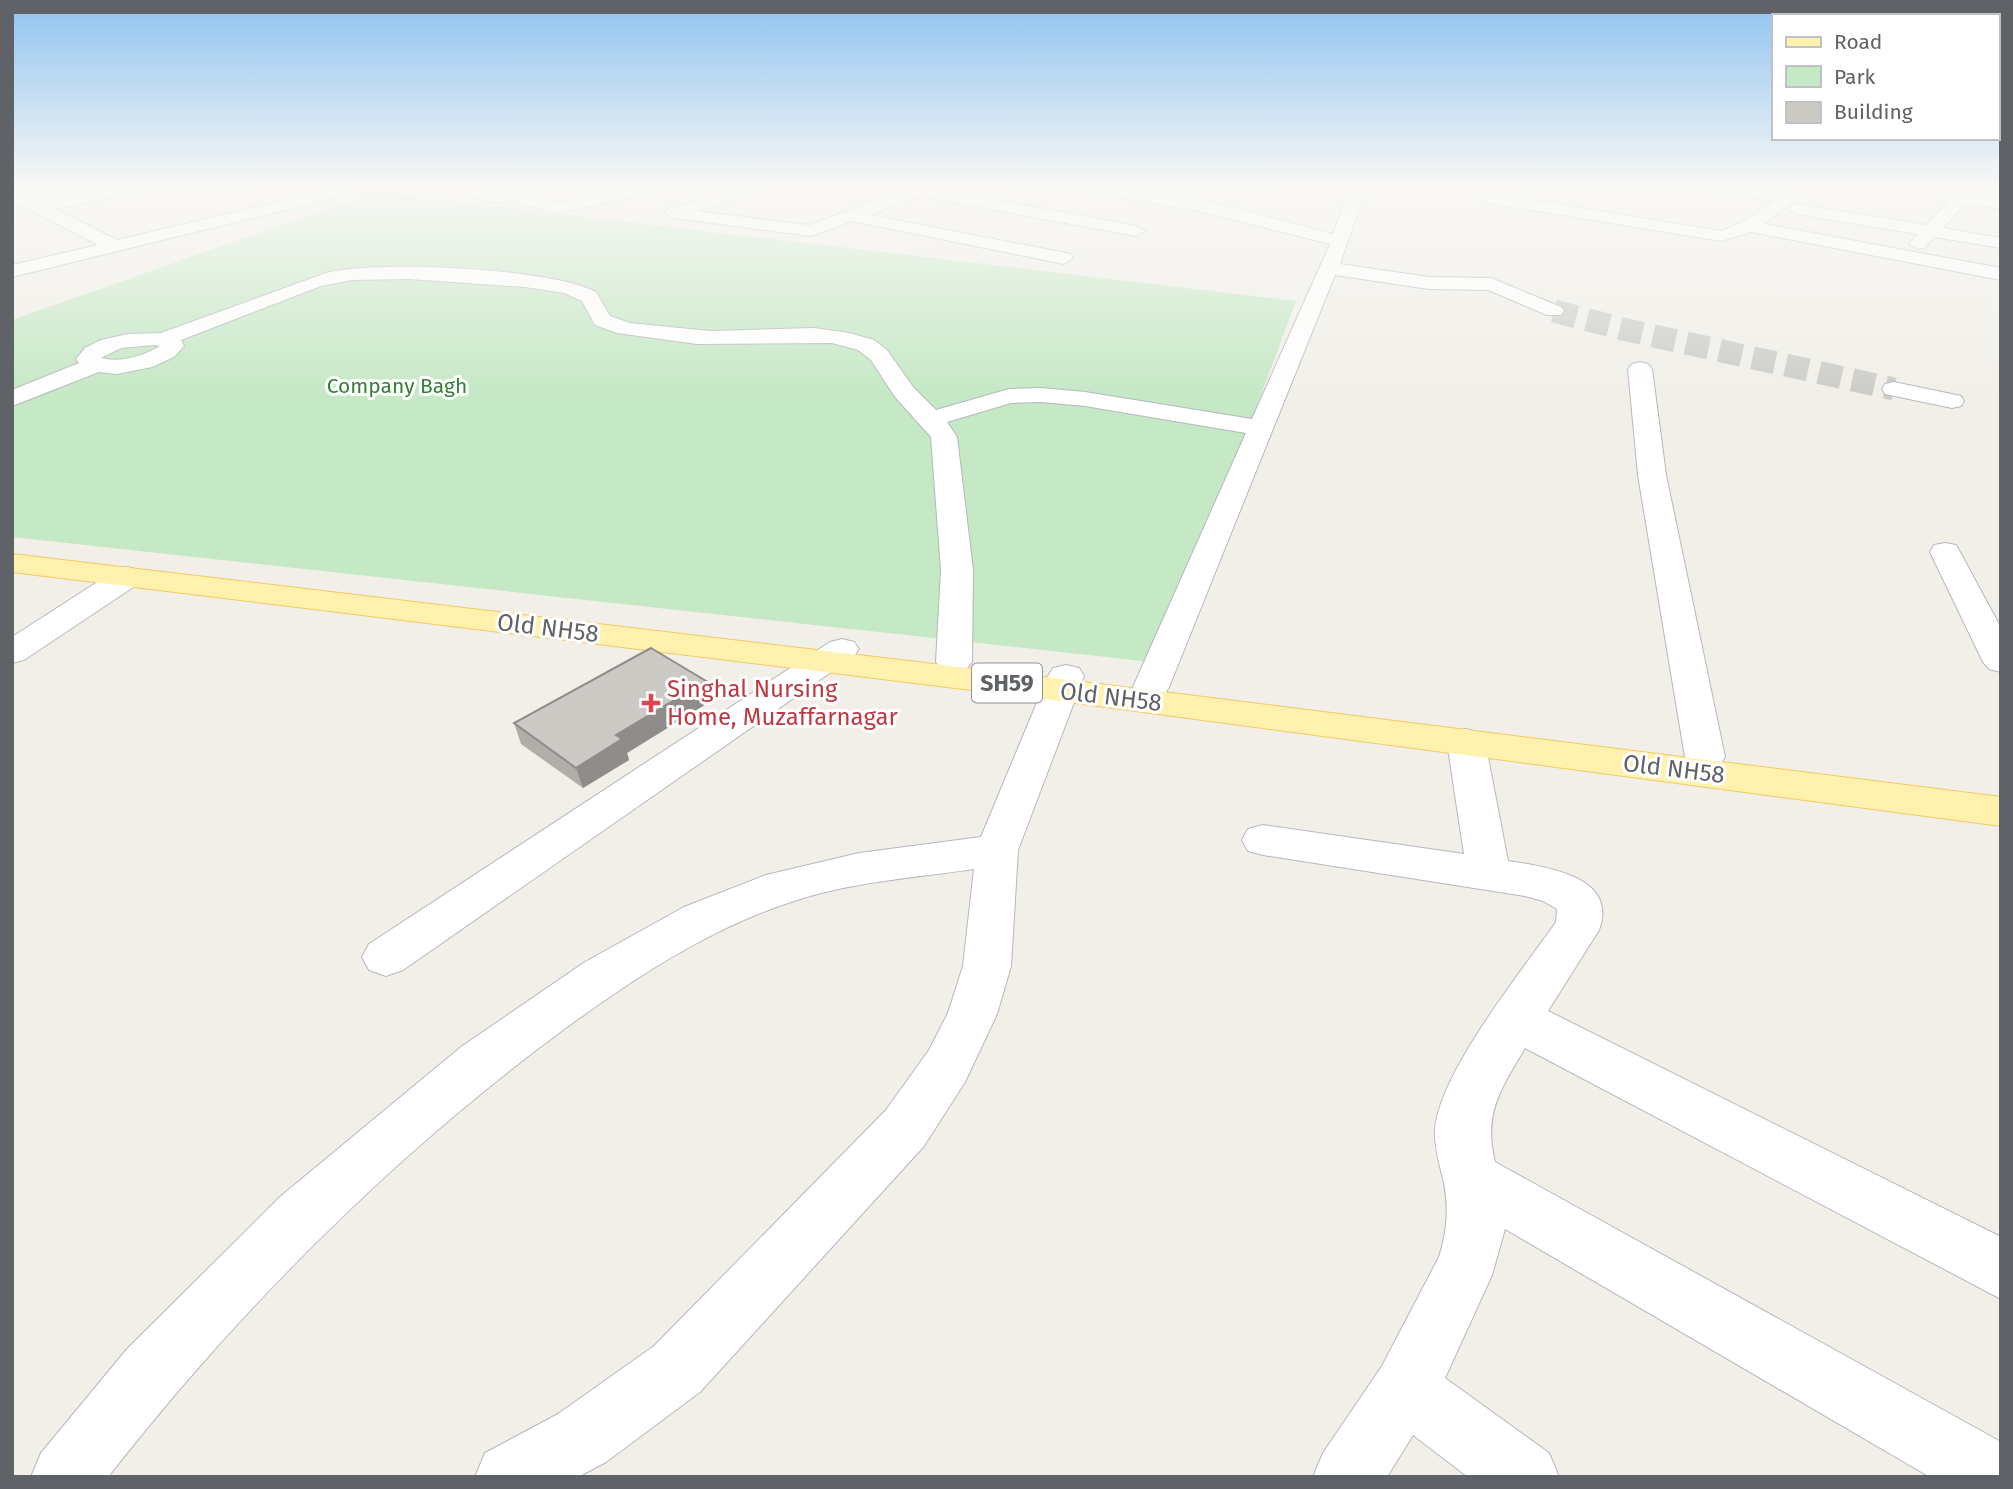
<svg xmlns="http://www.w3.org/2000/svg" width="2013" height="1489" viewBox="0 0 2013 1489" font-family="'Fira Sans',sans-serif">
  <style>
    .green { fill: #c5e8c5 }
    .lines { fill: none; stroke-linecap: round; stroke-linejoin: round }
    .minor-tunnel { stroke: #ccccc8; stroke-width: 23; stroke-dasharray: 23 11; stroke-linecap: butt }
    .minor-casing { stroke: #b5b8bc; stroke-width: 2 }
    .major-casing { stroke: #f2c960; stroke-width: 2 }
    .minor { fill: #fff; fill-rule: evenodd }
    .major { fill: #fff2af; fill-rule: evenodd }
    .wall { fill: #afaea9 }
    .shaded-wall { fill: #8f8d8a }
    .building { fill: #cccac5; stroke: #8f8d8a; stroke-width: 2 }
    .health-dot { fill: #e0444e; stroke: #fff; stroke-width: 2.5 }
    .labels { text-anchor: middle; dominant-baseline: central; stroke-width: 6; stroke-linejoin: round; paint-order: stroke }
    .far-park-label { font-size: 21px; fill: #348238; stroke: #fff }
    .shield { fill: #fff; stroke: #8f9295; stroke-width: 2 }
    .shield-label { font-size: 23px; font-weight: bold; fill: #5f6368 }
    .street-label { font-size: 24px; fill: #5f6368; stroke: #fff }
    .health-label { font-size: 24px; fill: #be3a42; stroke: #fff; text-anchor: start }
  </style>
  <rect width="100%" height="100%" fill="#f1efe8"/>
  <path class="green" d="M375 192 1296 301 1161 663 12 537V320Z"/>
  <g class="lines">
    <path class="minor-tunnel" d="M1554 311 1627 330 1894 389"/>
    <defs>
      <path id="minor" d="M12 188 41 201 114 188H145L137 193 55 209 117 240 338 188H364L362 191 12 277V265L98 245 12 200Z
        M440 188H471L499 193 543 188 545 191 543 194 532 197 561 203 629 188H657L655 191 561 213 508 201 499 203 448 193Z
        M743 188 749 192 747 195 697 211 809 225 911 188H934L1136 226 1145 231 1136 236 919 196 870 215 1071 254 1073 258 1064 264 852 221 811 236 673 218 665 213 667 209Z
        M1083 188C1160 182 1258 215 1333 234L1350 188H1366L1340 264 1429 277 1491 278 1561 307 1564 311 1561 315H1547L1488 290 1429 289 1335 275 1169 687 1164 695 1151 698 1138 695 1133 687 1246 433 1085 406 1041 402 1011 403 947 422 957 437 973 570 972 662 966 669 954 673 942 669 936 662 941 570 931 437 895 397 871 360 858 350 832 343 697 344 617 333 595 325 582 301 564 293 525 287 409 279 352 280 321 286 181 340 184 346 174 357 152 367 117 374 99 372 12 406V390L79 363 76 359 85 348 101 340 128 334 161 333 326 273C376 260 551 268 596 292L610 316 630 323 710 331 814 328 849 333 874 340 887 350 913 387 936 410 1009 389 1041 388 1085 392 1252 419 1330 244 1195 210 1091 193ZM155 345 160 346C143 356 121 363 101 358L121 348Z
        M1708 188H1747L1785 193 1792 188H1810L1764 224 2001 268V280L1751 232 1721 241 1488 203 1480 198 1488 193 1721 231 1746 220 1774 201 1716 193Z
        M1961 193 2001 199V209L1965 204 1943 228 2001 238V248L1934 237 1924 248 1918 249 1909 244 1917 234 1796 214 1788 209 1796 204 1926 225 1955 195Z
        M1640 362 1648 364 1652 369 1666 475 1725 757 1719 766 1705 770 1691 766 1685 757 1638 475 1628 369 1632 364Z
        M1894 382 1961 396 1964 401 1961 406 1952 408 1885 394 1882 389 1885 384Z
        M1945 543 1956 545 1960 552 2001 628V672L1989 669 1983 662 1930 552 1934 545Z
        M127 567 138 570 143 577 138 584 24 660 12 663V637L116 570Z
        M842 639 854 642 859 649 854 656 403 970 386 976 369 970 362 957 369 944 830 642Z
        M1066 665 1079 668 1084 676 1018 850 1011 966 997 1014 965 1082 924 1146 700 1392 606 1462 578 1477H475L485 1453 558 1414 654 1346 886 1110 929 1050 948 1013 963 966 974 869C913 878 849 882 791 902 708 929 633 979 563 1030 392 1156 239 1310 108 1477H31L41 1453 127 1349 281 1196 461 1047 585 962 684 907 766 875 859 853 981 837 1048 676 1053 668Z
        M1466 729 1480 733 1485 742 1508 861C1546 867 1619 876 1599 930L1548 1011 2001 1237V1299L1525 1048C1501 1089 1483 1113 1495 1162L2001 1442V1477H1930L1505 1229 1492 1275 1445 1378 1549 1453 1559 1477H1468L1413 1435 1387 1477H1313L1323 1453 1382 1366 1439 1257C1447 1231 1449 1209 1444 1183 1440 1166 1434 1147 1435 1130 1439 1073 1522 971 1556 922L1557 909 1543 901 1525 896 1263 855 1248 851 1242 840 1248 829 1263 825 1464 854 1447 742 1452 733Z"/>
      <path id="major" d="M12 554 1060 679 2001 797V826L1060 701 12 572Z"/>
    </defs>
    <use href="#minor" class="minor-casing"/>
    <use href="#major" class="major-casing"/>
    <use href="#minor" class="minor"/>
    <use href="#major" class="major"/>
  </g>
  <path class="wall" d="M711 701 627 753 629 760 583 788 521 744 514 723Z"/>
  <path class="shaded-wall" d="M706 681 711 701 627 753 629 760 583 788 576 768 616 735Z"/>
  <path class="building" d="M651 648 706 681 616 735 622 739 576 768 514 723Z"/>
  <linearGradient id="sky" x2="0" y2="1"><stop stop-color="#8fc3f1"/><stop offset="0.47" stop-color="#f9f8f5"/><stop offset="1" stop-color="#f9f8f5" stop-opacity="0"/></linearGradient>
  <rect width="2013" height="396" fill="url(#sky)"/>
  <path class="health-dot" d="M647.5 692.5h7v7h7v7h-7v7h-7v-7h-7v-7h7z"/>
  <g class="labels">
    <g class="far-park-label">
      <text x="397" y="386">Company Bagh</text>
    </g>
    <rect class="shield" x="972" y="663.5" width="70" height="39" rx="5"/>
    <g class="shield-label">
      <text x="1007" y="683">SH59</text>
    </g>
    <g class="street-label">
      <text transform="translate(548 628) rotate(7)">Old NH58</text>
      <text transform="translate(1111 697) rotate(7)">Old NH58</text>
      <text transform="translate(1674 769) rotate(7)">Old NH58</text>
    </g>
    <g class="health-label">
      <text x="667" y="689">Singhal Nursing<tspan x="667" dy="28">Home, Muzaffarnagar</tspan></text>
    </g>
  </g>
  <rect width="2013" height="1489" fill="none" stroke="#5f6368" stroke-width="28"/>
  <rect x="1772" y="14" width="228" height="126" fill="#ffffff" stroke="#bfc1c3" stroke-width="2"/>
  <rect x="1786" y="37" width="35" height="10" fill="#fff2af" stroke="#bfc1c3" stroke-width="2"/>
  <text x="1834" y="49" font-size="21" fill="#5f6368">Road</text>
  <rect x="1786" y="66" width="35" height="21" fill="#c5e8c5" stroke="#bfc1c3" stroke-width="2"/>
  <text x="1834" y="84" font-size="21" fill="#5f6368">Park</text>
  <rect x="1786" y="102" width="35" height="21" fill="#cccac5" stroke="#bfc1c3" stroke-width="2"/>
  <text x="1834" y="119" font-size="21" fill="#5f6368">Building</text>
</svg>
